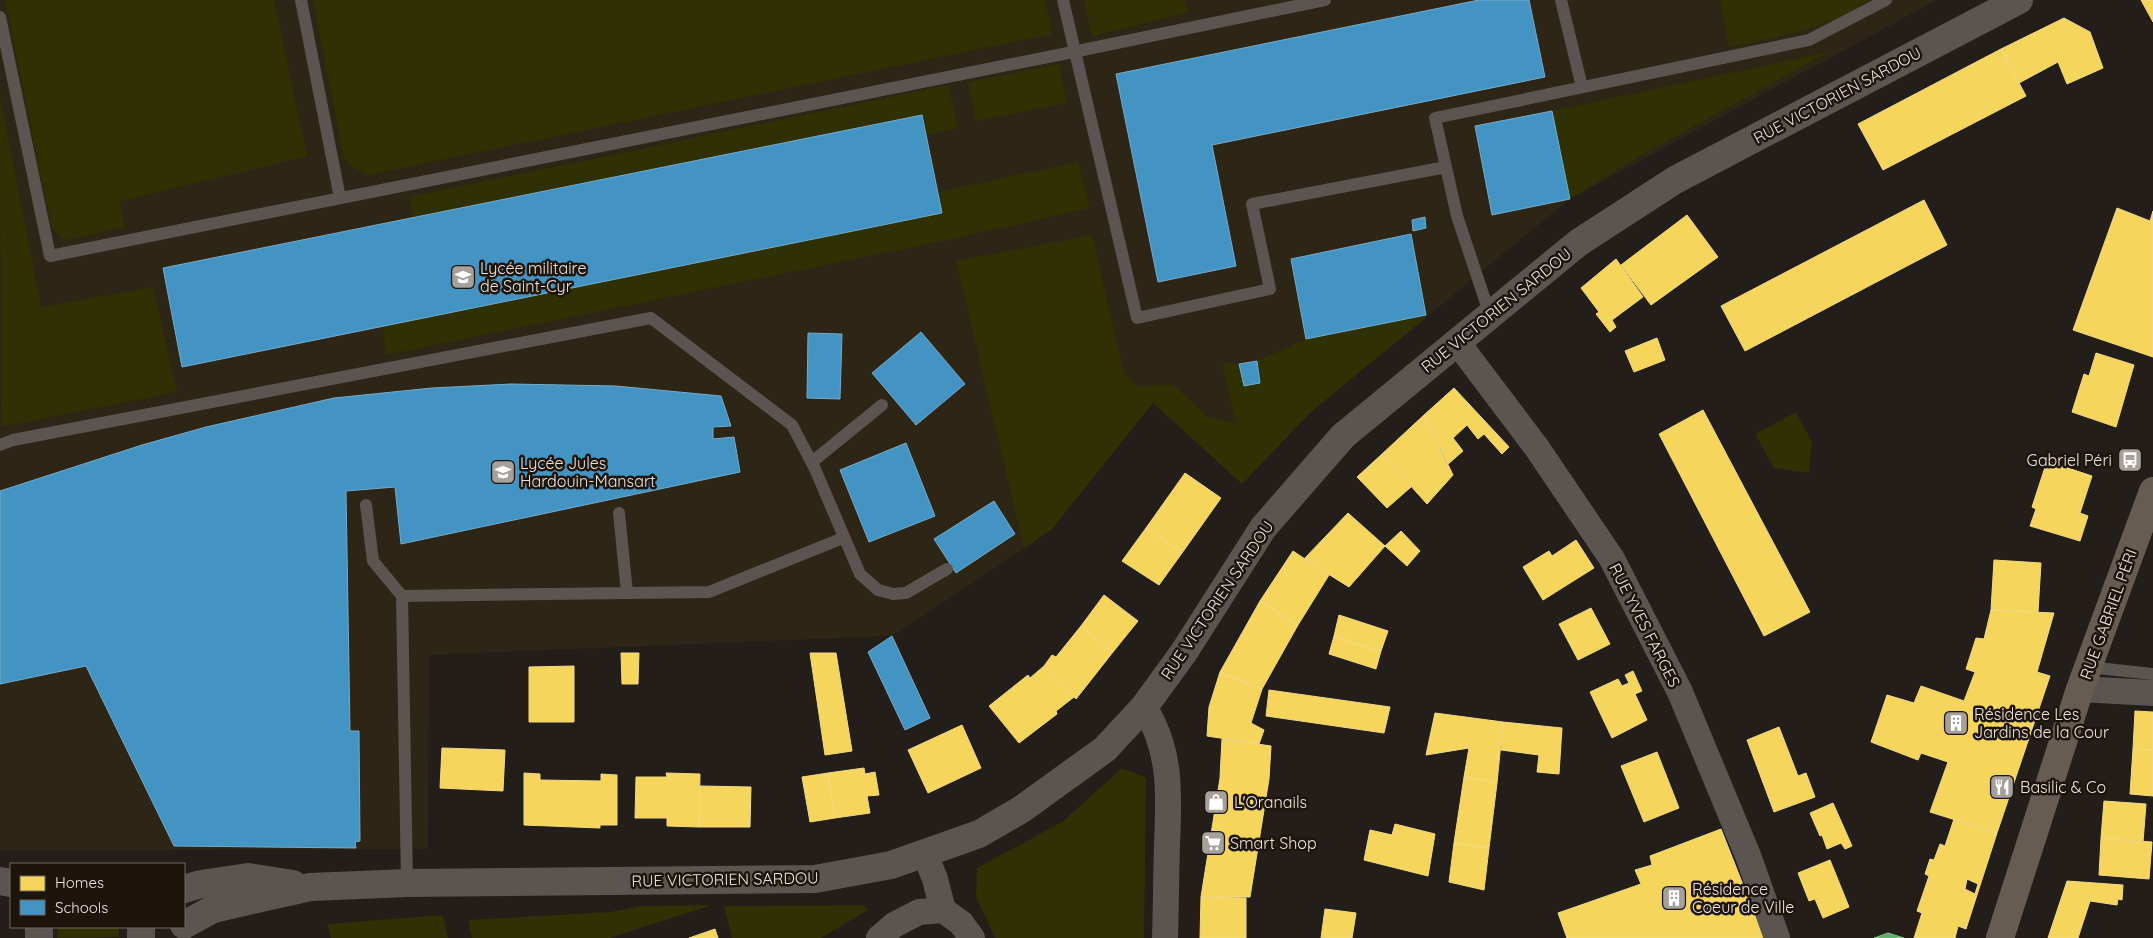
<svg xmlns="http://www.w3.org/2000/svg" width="2153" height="938" viewBox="0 0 2153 938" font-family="Quicksand,sans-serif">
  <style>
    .education { fill: #2d2516 }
    .green { fill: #2f3003 }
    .homes { fill: #f6d55c; stroke: #f3da83; fill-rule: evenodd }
    .schools { fill: #4393c3; stroke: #76accb }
    .public { fill: #5aae61; stroke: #86be87 }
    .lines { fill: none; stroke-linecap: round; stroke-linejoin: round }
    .lane { stroke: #5a5551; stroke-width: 12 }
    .street { stroke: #5a5551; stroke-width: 26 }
    .secondary { stroke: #5a5551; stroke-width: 28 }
    .primary { stroke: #665c51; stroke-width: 28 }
    .labels { text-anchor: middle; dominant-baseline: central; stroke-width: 5; stroke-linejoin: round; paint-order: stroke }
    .street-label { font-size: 16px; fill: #ece5df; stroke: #1d150c }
    .poi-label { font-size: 16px; fill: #ece5df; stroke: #1d150c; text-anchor: start }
  </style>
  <rect width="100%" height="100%" fill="#231e19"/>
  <path class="education" d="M0 0H1937L1570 199 1312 411 1242 484 1153 402 1051 530 892 636 429 655 428 849 0 851Z"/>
  <path class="green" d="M5 0H274L307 156 119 202 125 227 65 240 52 229Z
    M313 0H1045L1052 34 368 175 355 169 344 158Z
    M1084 0H1185L1188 13 1092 36Z
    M1720 0H1870L1845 16 1795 33 1729 47Z
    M1829 52 1636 158 1570 199 1552 111Z
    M1059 64 1067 103 976 121 968 82Z
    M948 85 958 127 926 135 922 115 413 218 409 197Z
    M0 97 41 307 153 287 177 392 1 427Z
    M1078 162 1090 208 952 239 386 355 383 326 941 213 938 192Z
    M1092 235 1124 373 1137 386 1173 385 1208 417 1236 423 1222 362 1239 364 1244 386 1260 383 1257 361 1306 339 1426 315 1427 317 1312 411 1242 484 1153 403 1051 530 1024 548 956 261Z
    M1796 412 1812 442 1809 473 1774 468 1755 434Z
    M1122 768 1146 778 1144 938H995L976 897 977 868 1062 822Z
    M712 905 610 938H472L468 920 610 912 641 906Z
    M863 905 868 910 821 938H732L724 906Z
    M443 915 448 938H331L327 924Z
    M58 927H119V937L57 938Z"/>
  <path class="homes" d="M2141 0H2153V22Z
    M2064 18 2090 32 2103 68 2067 84 2058 62 2019 83 2001 49Z
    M2001 49 2026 96 1883 170 1858 124Z
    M1924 200 1947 245 1745 351 1721 306Z
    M2117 208 2150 221 2153 211V357L2073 330Z
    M1687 215 1718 257 1651 305 1621 265Z
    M1616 259 1643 297 1612 320 1616 327 1610 332 1596 314 1599 312 1581 288Z
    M1657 338 1665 360 1634 372 1625 351Z
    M2096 353 2134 365 2116 427 2072 412 2084 374 2089 376Z
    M1454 388 1509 447 1502 454 1484 434 1478 439 1467 425 1453 438 1463 451 1447 465 1424 415Z
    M1703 410 1810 612 1764 636 1659 434Z
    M1424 415 1453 475 1427 504 1382 454Z
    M1382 454 1411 487 1387 508 1357 477Z
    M2047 461 2092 476 2080 513 2088 516 2080 541 2030 526 2036 509 2032 507Z
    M1185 473 1221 498 1182 553 1146 528Z
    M1348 513 1385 546 1349 587 1304 559Z
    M1146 528 1182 553 1159 585 1122 561Z
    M1401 531 1420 551 1407 566 1385 546Z
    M1576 540 1594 568 1543 600 1523 567 1549 551 1552 556Z
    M1293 551 1329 575 1298 625 1260 601Z
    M1994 560 2041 563 2038 612 1991 610Z
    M1104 595 1138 621 1113 652 1081 626Z
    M1260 601 1298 625 1262 689 1220 672Z
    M1591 608 1610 644 1578 660 1559 624Z
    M1991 610 2054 613 2037 672 2050 676 1997 833 1930 812 1948 762 1921 753 1918 760 1871 742 1887 695 1914 703 1921 686 1964 701 1975 672 1966 669 1976 638 1984 639Z
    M1339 615 1388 631 1381 651 1334 636Z
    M1081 626 1113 652 1076 699 1044 666 1052 655 1056 657Z
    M1334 636 1381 651 1376 669 1329 654Z
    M621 653H639L638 684H622Z
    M810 653H836L852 751 825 755Z
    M574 666V722H529V667Z
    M1044 666 1074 697 1056 711 1057 714 1019 743 989 706 1028 675 1030 678Z
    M1633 671 1642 691 1635 694 1647 720 1612 738 1590 692 1618 679 1622 686 1629 683 1625 675Z
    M1220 672 1262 689 1251 723 1264 730 1259 744 1207 736 1209 707Z
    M1269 690 1390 707 1384 733 1266 716Z
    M2135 711 2153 712V750L2133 749Z
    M1435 713 1503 722 1497 783 1464 777 1469 748 1426 755Z
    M1503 722 1562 728 1559 774 1537 772 1539 755 1501 750Z
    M962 725 981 768 928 793 908 750Z
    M1779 727 1798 776 1806 773 1815 797 1774 812 1747 740Z
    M1222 739 1271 746 1269 779 1250 897H1201L1220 778Z
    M442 748 505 750 503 791 440 788Z
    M2133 749 2153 750V796L2130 794Z
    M1657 752 1679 808 1644 822 1621 766Z
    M864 768 865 774 875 772 879 795 867 796 870 813 835 818 828 773Z
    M524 773 540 774V780L601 781V774L617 775V825H600V828L524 825Z
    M666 773 700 774 699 827 667 826V818H635L636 777H667Z
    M828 773 835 818 810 822 802 777Z
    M1464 777 1497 783 1489 848 1454 843Z
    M700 786 751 787 750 827H699Z
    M2104 801 2146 804 2143 842 2101 838Z
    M1833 803 1852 846 1845 849 1841 843 1827 849 1822 835 1820 836 1810 813Z
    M1954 819 1997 833 1966 929 1958 926 1955 938H1914L1922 913 1917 911 1929 876 1925 874 1930 859 1934 860 1940 844 1945 846ZM1967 879 1978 884 1975 894 1965 889Z
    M1395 824 1435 834 1428 876 1364 860 1370 830 1392 835Z
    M1721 829 1764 938H1567L1558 913 1641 884 1635 870 1652 865 1650 856Z
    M2101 838 2152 842 2149 879 2099 875Z
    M1454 843 1489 848 1484 890 1449 882Z
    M1830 860 1849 907 1823 918 1815 899 1809 901 1798 873Z
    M2067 881 2123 885 2122 900 2118 899 2117 905 2090 901 2078 938H2048Z
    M1201 897 1246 898V938H1200Z
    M1325 909 1356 913 1352 938H1321Z
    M715 929 718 938H689Z"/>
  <path class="schools" d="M1479 0H1529L1545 77 1212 145 1236 266 1158 282 1116 74Z
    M1552 111 1570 199 1492 215 1475 126Z
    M922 115 942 213 182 367 163 268Z
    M1425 217 1426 228 1413 231 1412 220Z
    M1411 234 1426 315 1306 339 1291 259Z
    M921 332 965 384 916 425 872 373Z
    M808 333 842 334 840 399 807 398Z
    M1257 361 1260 383 1244 386 1239 364Z
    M511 384 616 386 721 396 731 426 713 427V439L734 437 740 472 401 544 395 487 346 491 350 731H359L360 841 355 842 356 848 174 846 86 666 0 684V491L142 445 206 427 334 398 432 388Z
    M906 443 935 516 869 542 840 470Z
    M994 501 1015 534 956 573 934 539Z
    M892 636 930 718 905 730 868 652Z"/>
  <path class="public" d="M1888 933 1904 938H1874Z"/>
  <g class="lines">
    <path class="lane" d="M301 0 340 198
      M1063 0 1137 318 1270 289 1252 204 1446 167 1457 216 1490 315
      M1561 0 1582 87
      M0 17 50 256 1073 52 1325 0
      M1446 167 1435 118 1809 40 1886 0
      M0 445 13 440 651 318 792 425 815 469 860 574 878 590 893 594 906 593 947 569
      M812 462 882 405
      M366 505 373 561 402 596
      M619 513 627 593
      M2088 667 2153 674
      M407 883 402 596 709 592 843 538"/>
    <path class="street" d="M1457 342 1537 448 1612 559 1680 692 1749 858 1777 938
      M2080 689 2153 693
      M1144 707C1172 751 1169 795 1167 845 1166 876 1166 907 1165 938
      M925 854 935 879 943 910
      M943 910 961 923 972 938
      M879 938 894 925 919 912 943 910"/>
    <path class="secondary" d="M0 881 11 883
      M184 889 201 884 248 877 293 884
      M184 925 213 909 310 887 407 883 815 879 891 865 979 834 1022 809 1105 749 1144 707 1184 652 1263 528 1343 436 1578 243 1675 180 2019 0
      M39 927V938
      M141 927V938"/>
    <path class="primary" d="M2000 938 2080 689 2153 491"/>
  </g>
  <defs>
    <symbol id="school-square" viewBox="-11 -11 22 22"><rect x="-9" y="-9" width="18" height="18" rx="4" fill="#a69f9a" stroke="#1d150c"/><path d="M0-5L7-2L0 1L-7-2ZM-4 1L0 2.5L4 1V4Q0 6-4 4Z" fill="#fff"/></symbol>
    <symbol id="bus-square" viewBox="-11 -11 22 22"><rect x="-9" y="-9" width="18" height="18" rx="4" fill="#a69f9a" stroke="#1d150c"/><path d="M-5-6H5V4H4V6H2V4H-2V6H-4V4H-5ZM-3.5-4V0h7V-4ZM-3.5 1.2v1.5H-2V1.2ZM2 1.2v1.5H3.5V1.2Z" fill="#fff"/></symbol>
    <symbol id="building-square" viewBox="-11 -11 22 22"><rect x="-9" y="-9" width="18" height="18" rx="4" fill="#a69f9a" stroke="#1d150c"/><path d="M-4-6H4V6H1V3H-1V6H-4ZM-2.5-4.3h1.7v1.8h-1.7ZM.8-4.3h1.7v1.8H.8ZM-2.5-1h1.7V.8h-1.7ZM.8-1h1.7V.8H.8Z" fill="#fff"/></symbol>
    <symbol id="restaurant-square" viewBox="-11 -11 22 22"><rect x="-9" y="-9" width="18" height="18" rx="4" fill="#a69f9a" stroke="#1d150c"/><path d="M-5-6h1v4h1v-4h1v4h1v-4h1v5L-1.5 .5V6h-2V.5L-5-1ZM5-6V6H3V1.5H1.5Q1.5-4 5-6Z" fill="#fff"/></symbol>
    <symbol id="shop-square" viewBox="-11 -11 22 22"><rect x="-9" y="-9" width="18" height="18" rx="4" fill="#a69f9a" stroke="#1d150c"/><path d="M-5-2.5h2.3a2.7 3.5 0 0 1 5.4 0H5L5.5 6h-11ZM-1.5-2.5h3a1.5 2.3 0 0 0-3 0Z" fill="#fff"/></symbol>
    <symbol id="supermarket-square" viewBox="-11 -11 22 22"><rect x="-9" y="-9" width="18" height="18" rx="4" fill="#a69f9a" stroke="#1d150c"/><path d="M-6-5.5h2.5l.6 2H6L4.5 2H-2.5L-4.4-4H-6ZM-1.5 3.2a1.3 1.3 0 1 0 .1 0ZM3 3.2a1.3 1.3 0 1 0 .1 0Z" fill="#fff"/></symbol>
  </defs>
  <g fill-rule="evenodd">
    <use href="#school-square" x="449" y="263" width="28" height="28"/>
    <use href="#bus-square" x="2116" y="446" width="28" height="28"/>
    <use href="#school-square" x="489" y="458" width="28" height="28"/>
    <use href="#building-square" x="1942" y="709" width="28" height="28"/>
    <use href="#restaurant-square" x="1988" y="773" width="28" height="28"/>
    <use href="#shop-square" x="1202" y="788" width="28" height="28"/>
    <use href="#supermarket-square" x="1199" y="829" width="28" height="28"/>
    <use href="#building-square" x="1660" y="884" width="28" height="28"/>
  </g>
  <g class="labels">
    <g class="street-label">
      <text transform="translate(1837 95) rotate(-28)">RUE VICTORIEN SARDOU</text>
      <text transform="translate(1496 310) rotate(-39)">RUE VICTORIEN SARDOU</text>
      <text transform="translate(1217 600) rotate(-56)">RUE VICTORIEN SARDOU</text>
      <text transform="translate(2108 614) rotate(-70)">RUE GABRIEL PÉRI</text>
      <text transform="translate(1645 625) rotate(63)">RUE YVES FARGES</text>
      <text transform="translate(725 879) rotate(-1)">RUE VICTORIEN SARDOU</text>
    </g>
    <g class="poi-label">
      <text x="480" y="268">Lycée militaire<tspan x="480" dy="18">de Saint-Cyr</tspan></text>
      <text x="2112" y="460" text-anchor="end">Gabriel Péri</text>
      <text x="520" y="463">Lycée Jules<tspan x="520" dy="18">Hardouin-Mansart</tspan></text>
      <text x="1974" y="714">Résidence Les<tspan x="1974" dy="18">Jardins de la Cour</tspan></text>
      <text x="2020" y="787">Basilic &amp; Co</text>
      <text x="1234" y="802">L'Oranails</text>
      <text x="1230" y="843">Smart Shop</text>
      <text x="1692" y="889">Résidence<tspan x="1692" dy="18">Coeur de Ville</tspan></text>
    </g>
  </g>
  <rect x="10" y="863" width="175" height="65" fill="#1d150c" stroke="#706860"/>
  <rect x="20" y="876" width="25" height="15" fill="#f6d55c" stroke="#706860"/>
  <text x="55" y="888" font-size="15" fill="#ece5df">Homes</text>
  <rect x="20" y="900" width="25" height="15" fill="#4393c3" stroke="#706860"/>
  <text x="55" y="913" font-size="15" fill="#ece5df">Schools</text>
</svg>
